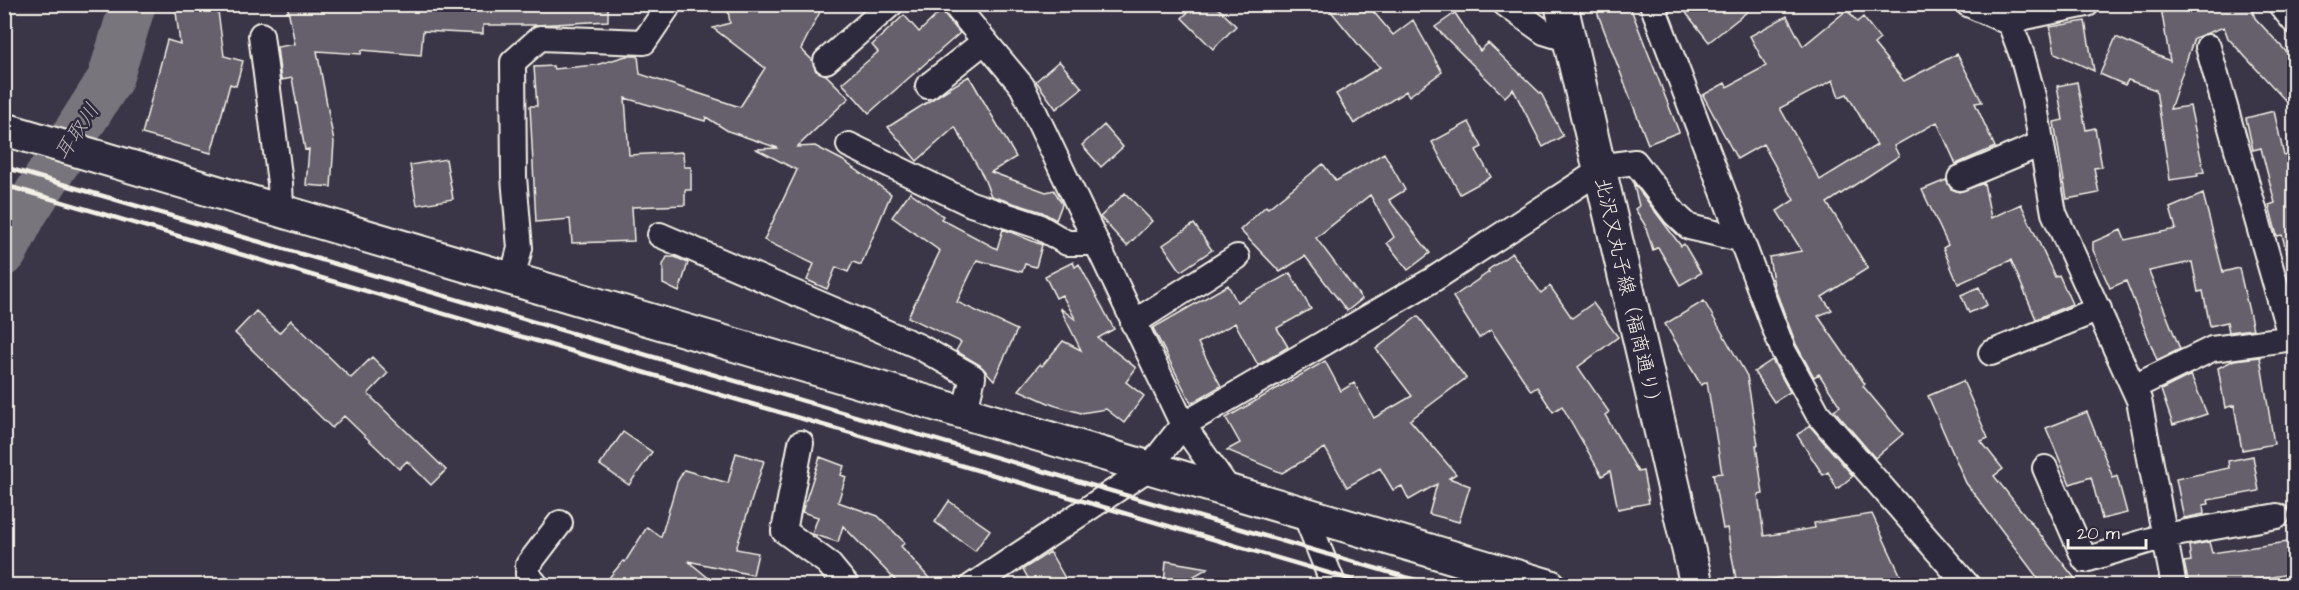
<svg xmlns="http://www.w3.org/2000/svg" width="2299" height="590" viewBox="0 0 2299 590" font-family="'Architects Daughter','Klee One',sans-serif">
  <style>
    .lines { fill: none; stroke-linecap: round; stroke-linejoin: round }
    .river { stroke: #78747b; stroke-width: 46 }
    .building { fill: #65616c; stroke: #f4f1e8; stroke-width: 1.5; fill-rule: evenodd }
    .minor-casing { stroke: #f4f1e8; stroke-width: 28 }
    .tertiary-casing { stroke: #f4f1e8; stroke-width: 36 }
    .minor { stroke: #2f2a3d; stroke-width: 24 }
    .tertiary { stroke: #2f2a3d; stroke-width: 32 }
    .rail { stroke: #f4f1e8; stroke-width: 4.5 }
    .labels { text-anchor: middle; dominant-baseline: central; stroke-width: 5; stroke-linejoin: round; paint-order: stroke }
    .street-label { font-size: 20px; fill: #f4f1e8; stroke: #2f2a3d }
    .water-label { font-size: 21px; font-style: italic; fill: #b6b2b2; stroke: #2f2a3d }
  </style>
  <rect width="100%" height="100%" fill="#3b3647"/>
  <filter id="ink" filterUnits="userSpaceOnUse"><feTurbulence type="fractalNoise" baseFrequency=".0167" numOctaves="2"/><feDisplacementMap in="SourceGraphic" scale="12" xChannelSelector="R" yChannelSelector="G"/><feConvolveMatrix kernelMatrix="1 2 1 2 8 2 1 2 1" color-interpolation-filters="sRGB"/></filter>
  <g filter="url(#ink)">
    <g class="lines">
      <path class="river" d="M4 253 24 214 110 79 133 4"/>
    </g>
    <path class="building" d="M175 4H217L224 56 243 61 236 86 230 84 211 153 142 134 167 40 180 44Z
      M287 4H608V21L536 25H483V34L423 31 421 55 362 50 361 54 317 51 334 142 331 187 306 185 309 149 305 150 292 78 281 80 277 47 295 44Z
      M727 4H824L801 49 812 60 816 71 826 75 849 98 797 147 815 146 842 160 891 194 861 265 853 262 848 272 836 267 827 289 807 280 814 264 764 240 797 170 756 149 778 148 728 131 706 117 705 121 625 98 629 155 683 152 684 167H691V190H685V205L632 207 634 241 572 243 570 219 536 222 530 106H537L534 67 553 66 554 69 596 65 626 56H638L640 74 740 107 765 68 713 28 730 23Z
      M1196 4H1214L1236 26 1213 49 1182 18Z
      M1325 4H1367L1393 35 1413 20 1442 72 1409 96 1406 91 1354 124 1336 94 1380 67 1362 49Z
      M1594 4H1629L1679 132 1648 144Z
      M1679 4H1757L1709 42Z
      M2174 4H2250L2255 18 2295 61V111L2228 38 2224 27 2194 38 2170 109 2190 106 2204 172 2197 173 2198 176 2170 180 2156 90 2128 80 2125 85 2100 74 2116 37 2170 61 2161 8Z
      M1847 10 1857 22 1863 17 1880 39 1874 44 1904 81 1957 54 1982 102 1975 103 1995 147 1956 164 1937 122 1894 146 1899 156 1827 203 1868 268 1822 297 1832 310 1818 316 1865 384 1863 386 1903 434 1875 458 1834 410 1840 406 1819 374 1814 377 1796 344 1774 286 1769 257 1802 251 1777 211 1794 200 1763 144 1737 159 1703 95 1725 83 1727 87 1766 66 1750 36 1787 16 1803 46ZM1833 80 1839 97 1847 94 1877 145 1820 180 1780 108Z
      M941 11 960 33 869 113 842 83 878 52 872 45 904 15 919 32Z
      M1455 13 1480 51 1488 43 1542 95 1563 136 1543 147 1513 89 1505 97 1435 27Z
      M2085 21 2094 71 2055 53 2050 27Z
      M1059 61 1082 88 1056 109 1036 81Z
      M969 76 1016 157 991 172 1046 192 1054 190 1062 204 1056 220 1042 212 991 196 983 176 955 127 917 161 888 127Z
      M2077 82 2086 130 2095 128 2102 167 2094 168 2099 193 2067 199 2054 122 2063 120 2057 86Z
      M2274 111 2284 156 2295 154V252L2287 253 2282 235 2277 236 2269 205 2275 203 2261 148 2253 150 2246 118Z
      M1469 122 1482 147 1476 150 1491 177 1460 194 1432 142Z
      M1104 125 1123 147 1101 167 1082 145Z
      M1384 153 1405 190 1389 200 1430 253 1408 270 1387 243 1394 237 1370 195 1316 238 1362 299 1347 311 1305 256 1280 272 1240 230 1266 206 1268 208 1323 164 1336 181Z
      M446 159 453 199 417 205 410 165Z
      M1946 180 1951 189 1959 192 1984 183 1991 218 2021 204 2055 277 2059 275 2072 304 2036 319 2011 260 1958 284 1943 248 1948 245 1922 190Z
      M1633 182 1681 246 1684 244 1701 273 1680 285 1658 247 1653 250 1645 225 1635 209 1639 206Z
      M910 192 943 216 941 219 997 249 1003 229 1042 245 1036 267 1025 264 1022 272 977 260 957 302 1017 330 994 380 980 365 956 351 961 342 908 317 940 251 892 217Z
      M1125 193 1152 221 1127 246 1100 217Z
      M2203 194 2223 272 2239 268 2253 329 2229 332 2227 322 2210 326 2203 291 2198 292 2192 262 2149 271 2180 349 2157 360 2126 281 2110 288 2093 250V242L2121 230 2125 240 2176 229 2170 208Z
      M1194 224 1212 250 1181 271 1163 245Z
      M1512 253 1541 293 1550 286 1572 318 1593 303 1618 337 1578 367 1609 412 1605 415 1638 472 1643 471 1649 503 1618 509 1610 471 1602 476 1562 406 1553 412 1537 387 1531 391 1491 330 1479 338 1453 297 1489 272 1488 270Z
      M667 257H675L688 263 679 292 663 284V265Z
      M1073 262 1075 267 1079 264 1114 329 1098 338 1136 368 1126 382 1144 396 1124 423 1106 409 1081 413 1053 405 1019 390 1040 364 1042 366 1063 341 1081 350 1060 308 1076 320 1062 295 1056 298 1045 276Z
      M1290 273 1311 309 1277 328 1288 347 1258 365 1235 323 1198 343 1221 386 1191 403 1153 328 1228 285 1237 302Z
      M1979 287 1987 305 1969 313 1961 295Z
      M1704 301 1747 376 1758 445H1756L1763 494 1758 495 1764 536 1815 528 1814 523 1872 514 1905 585H1786L1784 577 1737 585 1727 528 1723 529 1713 474 1722 473 1707 382 1701 385 1665 324Z
      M256 311 279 333 291 320 351 378 372 357 388 373 368 394 446 470 431 485 407 461 399 469 344 416 332 428 235 333Z
      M1418 316 1466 378 1410 420 1456 474 1449 478 1470 486 1459 522 1429 514 1437 484 1409 500 1402 486 1393 490 1380 468 1347 487 1325 448 1282 473 1227 450 1240 443 1226 418 1325 361 1341 391 1354 383 1374 418 1412 396 1376 349Z
      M2260 357 2274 444 2242 450 2234 405 2225 408 2218 368 2234 360Z
      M1772 360 1790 392 1774 402 1754 372Z
      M2191 375 2207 414 2173 425 2161 390Z
      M1963 381 1988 438 1981 441 2003 469 1994 476 2080 585H2043L1966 483 1928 396Z
      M2087 412 2113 478 2117 476 2127 513 2102 519 2091 477 2070 484 2046 428Z
      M1810 426 1853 476 1837 489 1828 472 1823 475 1797 435Z
      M623 432 652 452 629 485 600 465Z
      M736 453 764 461 736 549 758 553 753 575 688 561 717 585H603L623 561 625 562 647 527 661 537 677 482 684 470 728 483Z
      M2253 456 2259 491 2208 500 2209 504 2203 505 2204 514 2184 518 2176 479 2229 468 2228 461Z
      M820 457 844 466 841 475 846 477 838 502 878 516 905 543 901 546 935 585H900L843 526 838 542 812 534 818 517 802 512Z
      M949 501 990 530 975 551 935 522Z
      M2295 541V573L2226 585H2189L2184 562 2191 561 2189 546 2209 542 2212 553Z
      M1050 552 1069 585H1032L1023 569Z
      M1166 561 1208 568 1179 585H1164Z"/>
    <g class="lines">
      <defs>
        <path id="minor" d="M954 4 1022 86 1183 425 1434 279 1598 172
          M1505 4 1544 32 1567 39
          M1652 4 1783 350 1818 414 1968 586
          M1968 4 2010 23 2022 55 2033 96 2054 213 2139 400 2174 586
          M2280 4 2294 21
          M2010 23 2025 17 2087 4
          M261 35 280 183 281 210
          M2208 47 2291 339
          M826 61 891 4
          M928 86 985 41
          M849 145 971 204 1038 226 1067 243H1095
          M1597 167 1635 162 1675 214 1689 227 1740 239
          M1960 178 2041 144
          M660 235 918 346 973 377 964 413
          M512 279 520 248 514 177 513 62 540 38 644 42 667 8
          M1133 323 1237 257
          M1991 353 2099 309
          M2134 387 2212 349 2294 338
          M801 443 784 531 828 563 847 586
          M2045 468 2085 560 2164 536 2277 516
          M1305 514 1334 586
          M537 586 528 575V565L560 523
          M972 586 1149 468 1183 425 1231 493"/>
        <path id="tertiary" d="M1561 4 1697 586
          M4 129 1550 586"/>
      </defs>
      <use href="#minor" class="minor-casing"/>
      <use href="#tertiary" class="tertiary-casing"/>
      <use href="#minor" class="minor"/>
      <use href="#tertiary" class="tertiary"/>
      <path class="rail" d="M4 167 1436 586
        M4 185 1373 586"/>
    </g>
  </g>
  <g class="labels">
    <g class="street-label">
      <text transform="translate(1628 295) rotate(77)">北沢又丸子線（福商通り）</text>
    </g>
    <g class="water-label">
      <text transform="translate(77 132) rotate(-57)">耳取川</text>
    </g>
  </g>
  <rect width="2299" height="590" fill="none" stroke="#2f2a3d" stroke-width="24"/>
  <rect x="12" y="12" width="2275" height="566" fill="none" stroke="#f4f1e8" stroke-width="2" filter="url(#ink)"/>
  <path d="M2068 539v9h78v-9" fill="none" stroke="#f4f1e8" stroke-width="3"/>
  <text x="2077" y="539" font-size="18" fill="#f4f1e8" stroke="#2f2a3d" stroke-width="4.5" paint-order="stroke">20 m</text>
</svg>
